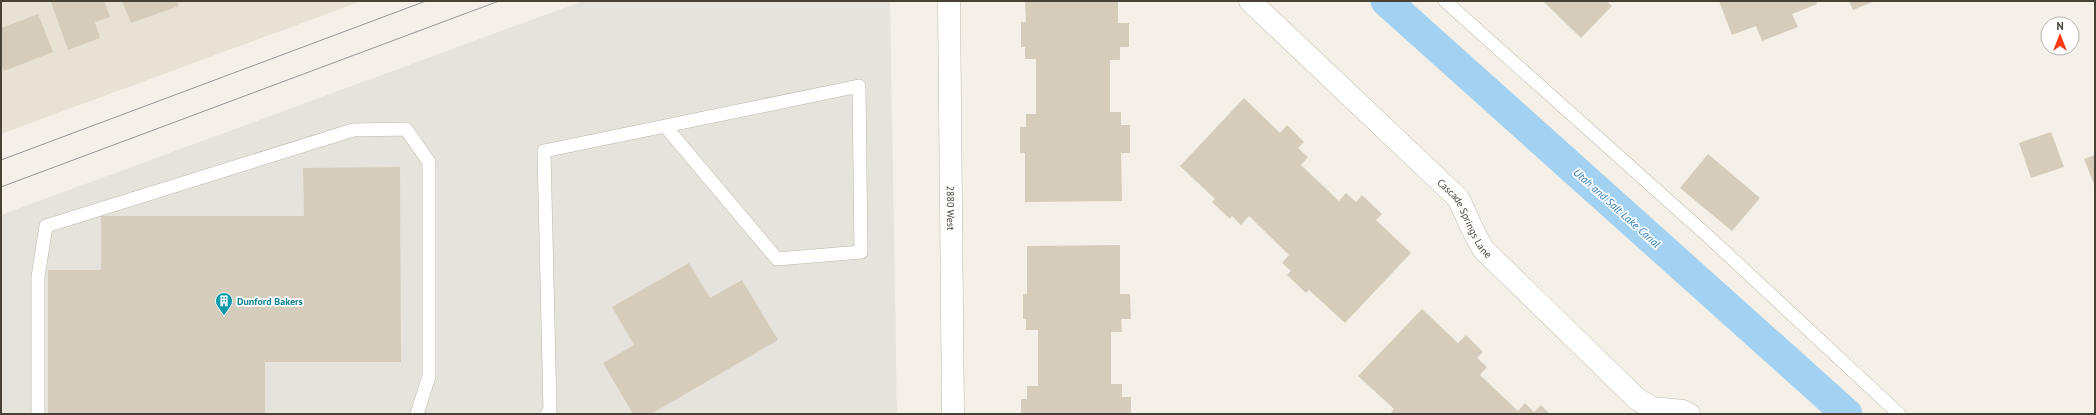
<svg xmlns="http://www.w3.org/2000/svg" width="2096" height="415" viewBox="0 0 2096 415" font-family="'PT Sans',sans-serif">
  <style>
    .residential { fill: #e8e2d5 }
    .industrial { fill: #e6e2dc }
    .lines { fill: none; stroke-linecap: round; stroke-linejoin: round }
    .canal { stroke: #a2d1f2; stroke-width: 31 }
    .building { fill: #d6ccbc }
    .lane-casing { stroke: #c0b8a9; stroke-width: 14 }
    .street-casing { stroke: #c0b8a9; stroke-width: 23 }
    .lane { stroke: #fff; stroke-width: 13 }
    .street { stroke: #fff; stroke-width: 22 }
    .tram { stroke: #979797; stroke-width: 1 }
    .labels { text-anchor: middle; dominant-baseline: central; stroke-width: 3.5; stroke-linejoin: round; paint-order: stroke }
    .street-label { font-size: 10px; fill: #474136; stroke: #fff }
    .culture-label { font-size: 10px; font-weight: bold; fill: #0d838f; stroke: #fff; text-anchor: start }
    .water-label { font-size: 11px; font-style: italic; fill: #2b7bb7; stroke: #fff }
  </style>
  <rect width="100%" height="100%" fill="#f4f0e7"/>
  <path class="residential" d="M1 1H362L1 134Z"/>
  <path class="industrial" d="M583 1H890L897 414H1V215Z"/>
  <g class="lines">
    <path class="canal" d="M1386 1 1847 414"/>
  </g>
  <path class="building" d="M54 1H104L110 17 95 22 100 38 68 50 51 2Z
    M122 1H177L179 6 131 23Z
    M1025 1H1118V23H1129V47H1120V60H1110V112H1121V125H1130V153H1121L1122 201 1025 202V153H1020V127H1026V114H1036V59H1025V47H1021V22H1026Z
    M1543 1H1606L1612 6 1581 38Z
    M1719 1H1816L1817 4 1792 14 1798 27 1762 41 1756 26 1732 35Z
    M1849 1H1875L1853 10Z
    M38 14 53 52 4 71 1 63V28Z
    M1244 98 1280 133 1287 125 1304 142 1298 148 1308 157 1301 165 1339 201 1346 193 1356 202 1362 195 1382 214 1376 220 1411 253 1345 323 1309 290 1306 293 1287 275 1291 271 1282 263 1289 255 1249 216 1241 225 1232 216 1230 219 1212 202 1215 199 1180 166Z
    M2051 132 2064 167 2031 178 2019 143Z
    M1708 154 1760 198 1732 231 1680 188Z
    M2095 155V187L2084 159Z
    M400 167 401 362H265V414H48V270H101V216H304L303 168Z
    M1120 245V294H1130L1131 319H1121L1122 332H1111V384H1122V397H1131V414H1021V399H1027V386H1038V330H1026V319H1023V294H1027V246Z
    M689 263 710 298 742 280 778 340 651 414H633L603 363 634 345 612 307Z
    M1422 309 1458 343 1466 335 1483 352 1477 358 1487 367 1480 375 1518 411 1525 403 1534 412 1541 405 1550 414H1393L1391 412 1394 409 1358 376Z"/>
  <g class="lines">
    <defs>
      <path id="lane" d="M1445 1 1710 238 1899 414
        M38 414V277L46 226 353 130 406 129 429 162V376L417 414
        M547 414 550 410 544 151 859 86 861 252 777 259 665 126"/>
      <g id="street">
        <path id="s1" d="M949 1 953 414"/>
        <path id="s2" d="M1250 1 1458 198C1467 215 1473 234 1484 250L1637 399 1652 408 1683 411 1689 414"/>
      </g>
    </defs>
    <use href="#lane" class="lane-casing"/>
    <use href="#street" class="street-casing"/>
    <use href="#lane" class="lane"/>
    <use href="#street" class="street"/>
    <path class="tram" d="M1 160 426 1
      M1 187 499 1"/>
  </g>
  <defs>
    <symbol id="building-pin" viewBox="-11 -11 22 30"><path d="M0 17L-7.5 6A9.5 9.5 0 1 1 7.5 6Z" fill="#0f9aa8" stroke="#fff"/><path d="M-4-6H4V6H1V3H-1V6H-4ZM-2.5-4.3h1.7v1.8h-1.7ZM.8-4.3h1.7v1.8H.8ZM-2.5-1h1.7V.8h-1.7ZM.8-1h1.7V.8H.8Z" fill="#fff"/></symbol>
  </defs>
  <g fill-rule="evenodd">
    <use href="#building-pin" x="214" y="291" width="20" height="27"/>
  </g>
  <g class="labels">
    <g class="street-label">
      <text stroke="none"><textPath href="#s1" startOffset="207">2880 West</textPath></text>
      <text stroke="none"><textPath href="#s2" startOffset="307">Cascade Springs Lane</textPath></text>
    </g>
    <g class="culture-label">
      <text x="237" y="301">Dunford Bakers</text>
    </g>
    <g class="water-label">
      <text transform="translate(1617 208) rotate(42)">Utah and Salt Lake Canal</text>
    </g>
  </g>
  <rect width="2096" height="415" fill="none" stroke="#474136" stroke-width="4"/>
  <g transform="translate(2060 36)"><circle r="19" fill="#ffffff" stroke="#b5b3af"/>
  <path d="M0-3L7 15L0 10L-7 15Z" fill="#ff3713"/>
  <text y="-6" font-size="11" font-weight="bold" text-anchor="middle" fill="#474136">N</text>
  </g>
</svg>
